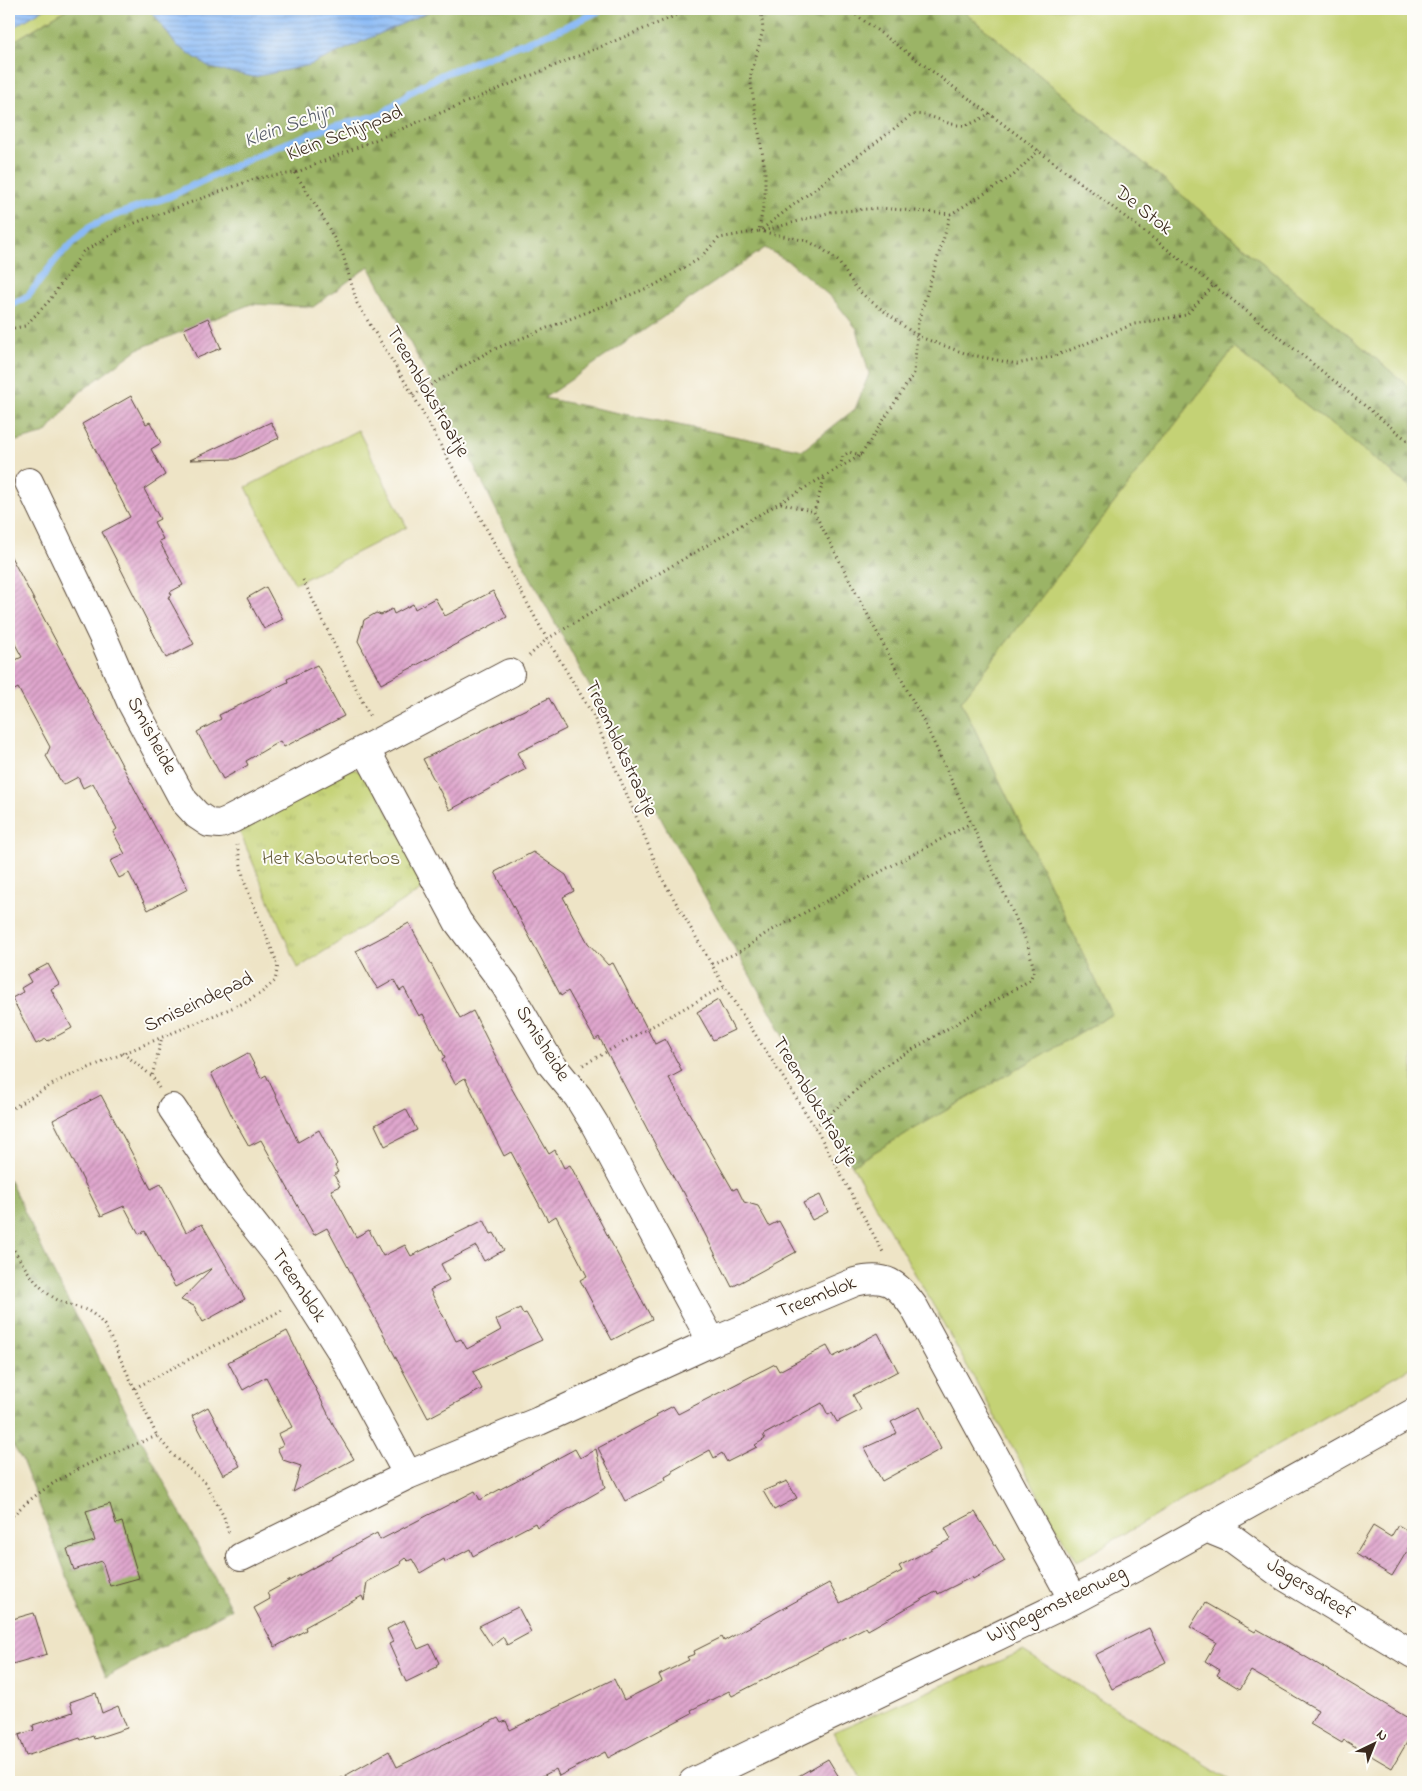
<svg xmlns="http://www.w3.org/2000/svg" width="1422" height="1791" viewBox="0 0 1422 1791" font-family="'Indie Flower',sans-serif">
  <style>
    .grass { fill: #c4d274; stroke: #807e49 }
    .forest { fill: url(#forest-firs); stroke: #6b6f42; fill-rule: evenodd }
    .park { fill: url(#park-tufts); stroke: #807e49 }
    .water { fill: url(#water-rules); stroke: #62728a }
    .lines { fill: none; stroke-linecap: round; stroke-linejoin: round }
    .stream { stroke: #8abaf6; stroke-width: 7 }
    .building { fill: url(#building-hatch) }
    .minor-casing { stroke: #564637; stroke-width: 30 }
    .path { stroke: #564637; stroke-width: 3; stroke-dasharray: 1 4; stroke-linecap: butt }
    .minor { stroke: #fff; stroke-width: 28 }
    .labels { text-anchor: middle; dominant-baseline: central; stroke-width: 4; stroke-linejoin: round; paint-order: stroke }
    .street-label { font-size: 20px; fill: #3b2a1e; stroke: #fdfcf7 }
    .park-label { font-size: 20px; fill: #645c38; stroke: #fdfcf7 }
    .water-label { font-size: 21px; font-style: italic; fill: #575c6a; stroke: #fdfcf7 }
  </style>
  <defs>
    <pattern id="forest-firs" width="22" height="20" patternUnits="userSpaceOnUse" patternTransform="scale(1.25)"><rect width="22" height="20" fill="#9bb466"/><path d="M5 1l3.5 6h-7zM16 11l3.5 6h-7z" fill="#809353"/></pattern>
    <pattern id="park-tufts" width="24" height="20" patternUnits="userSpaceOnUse" patternTransform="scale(1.25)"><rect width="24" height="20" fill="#c4d274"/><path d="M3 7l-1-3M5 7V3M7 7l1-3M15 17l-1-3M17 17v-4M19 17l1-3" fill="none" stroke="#a9b464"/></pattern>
    <pattern id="water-rules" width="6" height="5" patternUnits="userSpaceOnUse" patternTransform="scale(1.25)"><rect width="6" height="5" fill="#8abaf6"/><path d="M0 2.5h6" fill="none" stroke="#7297c7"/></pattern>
    <pattern id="building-hatch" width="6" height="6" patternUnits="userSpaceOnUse" patternTransform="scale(1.25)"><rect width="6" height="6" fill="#dfa6cd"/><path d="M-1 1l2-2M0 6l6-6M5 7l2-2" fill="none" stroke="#b687a6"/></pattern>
  </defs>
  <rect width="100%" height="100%" fill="#fdfcf7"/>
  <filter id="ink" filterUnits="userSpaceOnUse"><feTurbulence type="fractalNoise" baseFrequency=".02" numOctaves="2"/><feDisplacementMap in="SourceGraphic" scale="10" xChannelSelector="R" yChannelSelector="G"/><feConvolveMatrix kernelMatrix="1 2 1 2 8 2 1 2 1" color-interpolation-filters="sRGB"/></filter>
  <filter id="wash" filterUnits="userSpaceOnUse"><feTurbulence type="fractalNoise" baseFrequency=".0096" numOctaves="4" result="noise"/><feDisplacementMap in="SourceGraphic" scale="20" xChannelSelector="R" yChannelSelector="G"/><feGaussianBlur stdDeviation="1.12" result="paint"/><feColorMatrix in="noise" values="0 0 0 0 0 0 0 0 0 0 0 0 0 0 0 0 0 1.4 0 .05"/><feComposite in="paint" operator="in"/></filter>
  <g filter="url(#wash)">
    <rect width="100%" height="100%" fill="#eee4c6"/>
    <path class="grass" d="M44 9H67L9 44V30Z
      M961 9H1413V390Z
      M1234 348 1413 489V1366L1076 1562 936 1310 852 1165 1112 1014 961 701Z
      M358 430 407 527 295 584 246 487Z
      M1023 1651 1234 1782H863L833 1732Z"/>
    <path class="forest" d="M67 9H150L176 45 357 42 435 9H961L1413 390V489L1234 348 961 701 1112 1014 852 1165 771 1012 671 837 519 556 453 423 369 266 313 307 251 304 138 349 80 392 46 433 9 443V44ZM765 248 791 263 833 299 857 329 869 374 855 409 803 450 544 398Z
      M9 1179 57 1280 231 1609 106 1677 22 1460 9 1439Z"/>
    <path class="park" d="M350 767 369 776 427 886 298 968 238 828Z"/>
    <path class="water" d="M9 9H44L9 30Z
      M150 9H435L310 65 254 77 211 68 176 45Z"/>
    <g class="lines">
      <path class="stream" d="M9 307 29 295 57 258 89 227 113 216 168 197 271 149 327 128 381 115 411 92 441 75 563 28 603 9"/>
    </g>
    <g id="blocks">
      <path class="building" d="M208 318 221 348 197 358 184 329Z
        M131 396 146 424 150 422 161 443 151 449 165 475 144 489 160 519 154 522 163 539 159 541 183 585 170 592 172 595 168 597 194 644 166 658 102 532 130 517 82 424Z
        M271 422 279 438 235 459 190 460Z
        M9 553 188 889 148 910 129 873 119 878 110 861 125 854 113 832 117 829 93 783 83 788 78 777 63 785 46 756 50 747 18 688 9 693V663L22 657 9 633Z
        M266 587 283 619 264 629 247 598Z
        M493 591 507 617 381 684 358 641 364 620 376 613 381 615 392 609 394 614 413 604 415 609 435 598 445 616Z
        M317 665 344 716 284 747 280 741 246 761 248 765 223 779 197 732 221 719 219 715 288 682 287 679Z
        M549 698 566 729 517 753 526 769 450 810 423 759Z
        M533 852 566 875 574 891 563 897 588 943 608 965 613 963 655 1044 665 1039 682 1071 669 1078 733 1190 737 1188 744 1202 758 1206 769 1226 779 1221 796 1252 732 1287 683 1191H681L655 1144 599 1037 595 1040 568 991 561 996 495 872Z
        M409 923 460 1018 473 1011 512 1089 549 1154 555 1150 564 1168 570 1165 652 1319 612 1340 580 1280 587 1276 556 1216 548 1221 511 1152 504 1156 465 1078 455 1084 442 1059 445 1057 423 1014 419 1016 404 988 400 991 394 980 378 989 373 982 356 951Z
        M48 964 59 984 51 989 72 1028 48 1041 46 1039 36 1044 12 998 23 992 21 988 31 982 27 975Z
        M718 1000 734 1030 713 1040 697 1012Z
        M248 1053 261 1078 266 1075 298 1142 319 1130 337 1164 335 1166 338 1172 334 1175 340 1186 331 1190 356 1237 369 1230 383 1256 405 1245 411 1256 484 1220 491 1234 494 1233 504 1250 484 1261 476 1246 441 1264 449 1280 430 1290 456 1341 461 1339 467 1349 501 1330 496 1320 520 1308 523 1314 526 1313 542 1340 473 1372 482 1389 428 1418 327 1228 314 1235 261 1140 249 1146 233 1118 211 1073Z
        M101 1095 151 1189 161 1184 186 1232 202 1224 245 1299 203 1322 194 1306 181 1300 212 1268 175 1287 145 1231 139 1234 124 1206 101 1216 53 1120Z
        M406 1109 417 1130 385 1146 375 1125Z
        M820 1195 828 1212 812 1220 803 1203Z
        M287 1331 335 1428 354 1459 293 1492 301 1466 283 1460 277 1448 283 1445 278 1434 292 1427 266 1377 243 1390 228 1362Z
        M878 1333 898 1371 853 1395 861 1410 837 1422 832 1413 828 1415 822 1403 763 1435 765 1439 755 1445 757 1447 727 1462 722 1453 714 1458 710 1450 672 1471V1473L665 1477 666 1480 625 1501 598 1448 657 1417 656 1415 673 1406 678 1414 775 1364 779 1371 827 1346 833 1357Z
        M208 1407 240 1466 223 1475 192 1416Z
        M920 1407 941 1449 882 1481 864 1448 897 1433 891 1422Z
        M575 1449 580 1458 596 1449 605 1488 537 1527 535 1523 473 1556 470 1549 445 1562 444 1559 420 1573 412 1559 408 1561 405 1558 400 1562 401 1564 367 1582 364 1601 362 1596 305 1627 306 1630 275 1647 254 1608 270 1599 267 1593 377 1533 380 1540 475 1491 480 1500Z
        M787 1481 797 1498 774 1510 763 1491Z
        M110 1504 116 1524 122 1522 139 1578 110 1586 102 1561 74 1570 67 1549 95 1541 86 1511Z
        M975 1512 1005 1561 973 1579 972 1577 938 1594 937 1591 868 1630 866 1627 732 1696 729 1691 691 1710 692 1713 608 1758 605 1752 559 1776 556 1769 531 1782H334L389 1751 397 1767 498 1718 501 1723 506 1721 510 1730 614 1679 624 1700 662 1681 659 1675 689 1660 687 1657 695 1654 694 1651 722 1637 724 1641 829 1583 840 1603 902 1571 899 1566 951 1539 945 1528Z
        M1398 1525 1413 1534V1541L1392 1576 1356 1554 1373 1526 1391 1537Z
        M1205 1603 1255 1632 1257 1629 1289 1647 1413 1721V1732L1392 1768 1344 1740 1342 1743 1310 1724 1318 1710 1251 1671 1240 1689 1217 1675 1220 1670 1205 1661 1216 1642 1190 1627Z
        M518 1607 531 1632 507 1645 503 1637 492 1646 479 1626Z
        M34 1613 47 1654 9 1665V1620Z
        M404 1620 418 1649 430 1644 439 1663 436 1665 437 1667 406 1682 389 1644 393 1642 387 1629Z
        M1149 1628 1166 1662 1112 1689 1095 1655Z
        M96 1693 102 1713 118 1706 127 1728 94 1739 93 1736 81 1740 80 1738 26 1756 19 1735 34 1730 33 1725 73 1712 70 1702Z
        M828 1759 842 1782H788Z"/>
    </g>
  </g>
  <g filter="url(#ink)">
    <use href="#blocks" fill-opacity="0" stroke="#564637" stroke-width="1"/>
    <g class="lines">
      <defs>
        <path id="minor" d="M29 482 103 637 131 702 184 801 197 815 209 823 220 824 232 819 510 673
          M366 750 458 922 505 985 551 1064 578 1097 594 1123 712 1342
          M172 1108 232 1197 288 1268 341 1351 408 1475
          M1206 1528 1233 1539 1282 1575 1413 1654
          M241 1557 408 1475 539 1421 712 1342 855 1282C886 1274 897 1283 914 1307L1073 1600
          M693 1782 1073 1600 1147 1561 1413 1413"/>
      </defs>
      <use href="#minor" class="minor-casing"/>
      <path class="path" d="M848 9C1040 150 1229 294 1413 445
        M295 173 320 212 343 255 357 303 413 395 547 639 593 715 663 880 724 986 815 1127 884 1254
        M762 229 912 115C932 111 949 130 969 124 976 122 984 117 990 113
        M759 231 807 241 821 248 838 261 856 288 868 299 917 336 967 354 1017 364 1055 356 1134 324 1186 315 1214 285
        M763 231 831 212 879 208 951 214 1013 176 1039 150
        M9 329 25 326 49 301 83 252 124 227 257 178 295 173 692 9
        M413 395 492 350 655 285 699 259 719 238 759 231 765 195V169L750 78 763 30 761 9
        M840 467 843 456 849 452 861 455
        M781 503 814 512
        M303 580 371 719
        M529 656 547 639 861 455 914 373 918 322 951 214
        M712 964 743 950 765 934 971 823
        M123 1053 152 1076
        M583 1065 724 986
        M159 1088 152 1076 162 1037
        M9 1110 60 1080 246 1002 261 993 275 981 278 965 244 881 237 845
        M815 1127 881 1068 1030 980 1034 970 1028 945 927 728 814 512 825 476
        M9 1242C22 1263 38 1292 62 1302 84 1311 87 1305 105 1326L157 1436 173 1455 206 1483 224 1517 229 1534
        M135 1388 284 1309
        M9 1519C51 1476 102 1457 157 1436"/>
      <use href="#minor" class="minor"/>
    </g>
  </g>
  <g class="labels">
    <g class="street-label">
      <text transform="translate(345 134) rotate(-21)">Klein Schijnpad</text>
      <text transform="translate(1143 211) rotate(38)">De Stok</text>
      <text transform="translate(427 392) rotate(60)">Treemblokstraatje</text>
      <text transform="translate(151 736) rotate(62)">Smisheide</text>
      <text transform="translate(620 749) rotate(65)">Treemblokstraatje</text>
      <text transform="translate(199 1003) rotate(-25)">Smiseindepad</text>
      <text transform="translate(542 1044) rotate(58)">Smisheide</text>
      <text transform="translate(814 1102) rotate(59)">Treemblokstraatje</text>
      <text transform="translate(298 1286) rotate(56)">Treemblok</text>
      <text transform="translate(817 1298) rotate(-22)">Treemblok</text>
      <text transform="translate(1310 1590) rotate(32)">Jagersdreef</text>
      <text transform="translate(1057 1605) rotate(-26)">Wijnegemsteenweg</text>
    </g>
    <g class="park-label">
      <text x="331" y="859">Het Kabouterbos</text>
    </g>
    <g class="water-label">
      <text transform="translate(289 126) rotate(-20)">Klein Schijn</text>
    </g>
  </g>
  <rect width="1422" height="1791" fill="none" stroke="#fdfcf7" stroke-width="30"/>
  <g transform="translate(1374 1744) rotate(43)" stroke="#fdfcf7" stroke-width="4" paint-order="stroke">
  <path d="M0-4L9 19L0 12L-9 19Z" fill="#3b2a1e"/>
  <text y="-8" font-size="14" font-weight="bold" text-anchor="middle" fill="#3b2a1e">N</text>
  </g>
</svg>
